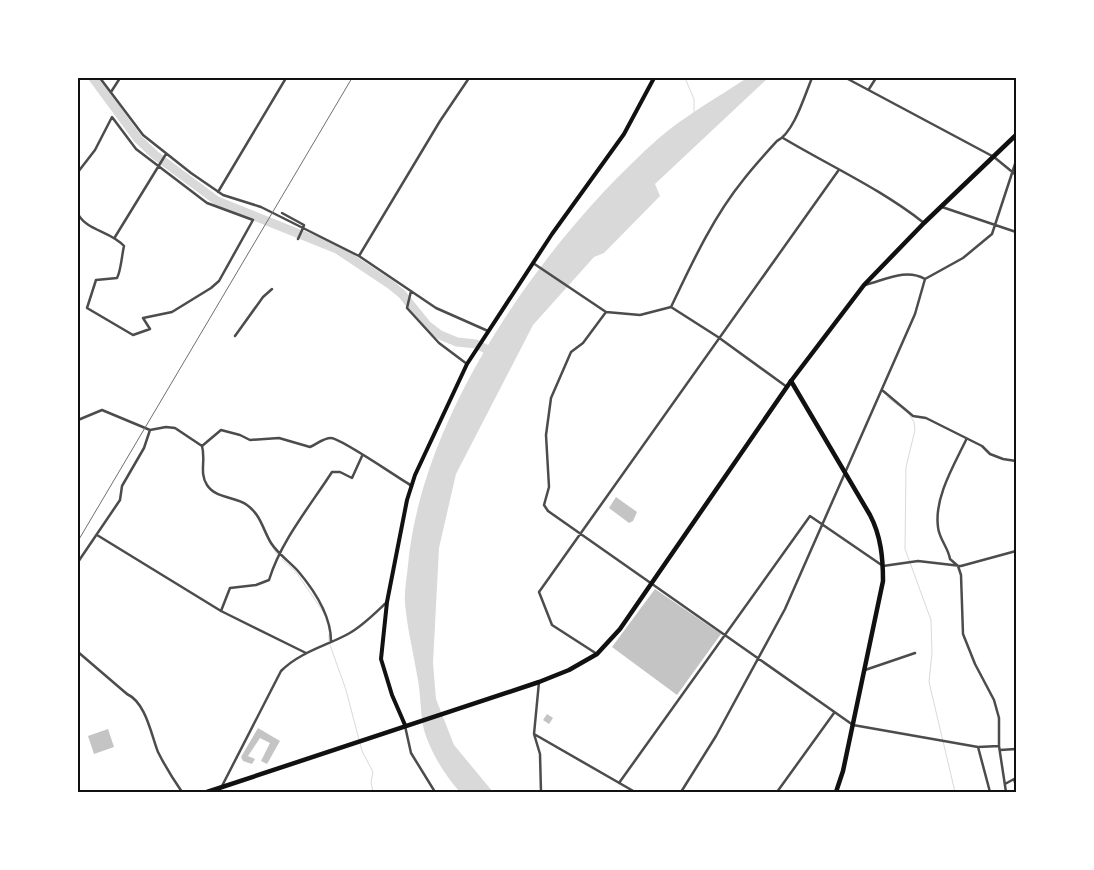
<svg xmlns="http://www.w3.org/2000/svg" width="1094" height="870" viewBox="0 0 1094 870" font-family="'Roboto Serif',serif">
  <style>
    .water { fill: #d9d9d9 }
    .lines { fill: none; stroke-linecap: round; stroke-linejoin: round }
    .stream { stroke: #d9d9d9; stroke-width: 1 }
    .river { stroke: #d9d9d9; stroke-width: 9 }
    .building { fill: #c4c4c4 }
    .minor { stroke: #4c4c4c; stroke-width: 2.5 }
    .secondary { stroke: #111; stroke-width: 4 }
    .primary { stroke: #111; stroke-width: 4.5 }
    .trunk { stroke: #111; stroke-width: 4.5 }
    .rail { stroke: #707070; stroke-width: 1 }
    .neatline { fill: none; stroke: #111; stroke-width: 2 }
  </style>
  <rect width="100%" height="100%" fill="#fff"/>
  <path class="water" d="M747 78H768L655 184 660 196 604 253 594 257 533 325 456 474 439 548 433 663 436 699 454 745 493 792H460C445 776 430 751 424 730 420 713 421 692 417 675 413 651 407 627 405 603 404 591 407 577 408 565 422 411 546 238 659 138 686 115 718 97 747 78Z"/>
  <g class="lines">
    <path class="stream" d="M685 78 694 99V112
      M887 397 899 406
      M909 414 914 422 915 430 906 467 905 549 931 620 932 653 929 682 955 792
      M273 548 278 555
      M282 559 296 572 324 613
      M329 641V634
      M330 645 346 690 362 751 373 772 371 782 373 792"/>
    <path class="river" d="M93 78 138 139 155 155 217 201 337 249 391 285 402 294 427 325 440 335 457 342 476 344 496 354"/>
  </g>
  <path class="building" d="M616 497 637 512 633 521 629 523 609 508Z
    M655 589 721 634 677 695 612 647Z
    M547 714 553 718 549 724 543 720Z
    M258 728 280 741 267 764 261 761 270 743 260 738 248 756 255 759 252 764 243 761 241 757Z
    M108 729 114 747 94 754 88 736Z"/>
  <g class="lines">
    <path class="minor" d="M100 78 143 135 191 173 223 195 261 207 303 228 298 239
      M340 78H342
      M846 78 994 157 1016 175
      M869 89 876 78
      M111 92 120 78
      M783 138C830 166 881 189 924 223
      M78 172 95 150 112 117 136 149 207 203 253 220 219 281 211 288 172 312 143 318 150 329 133 335 87 308 96 280 117 278C121 271 122 254 124 246 111 231 87 231 78 214
      M218 192 286 78
      M942 207 1016 232
      M282 213 304 225 303 228 359 256 436 308 488 331
      M115 237 166 154
      M359 256 440 121 469 78
      M533 263 606 312 640 315 671 307C692 263 713 217 744 179 754 166 766 153 777 141 794 133 805 94 812 78
      M865 285C885 280 906 268 925 279
      M411 291 407 308 439 343 467 364
      M671 307 718 337 787 387
      M606 312 583 343 571 352 551 398 546 435 549 487 544 505 548 511 853 725 978 747 999 746
      M235 336 263 297 272 289
      M882 390 913 416 926 418 982 446 990 454 1003 459 1016 461
      M78 420 102 410 150 430 166 427 175 428 202 446C206 460 199 473 207 485 216 499 235 496 247 505 261 515 263 530 271 543 278 554 289 561 298 571 314 590 331 616 331 641
      M966 440C954 465 934 498 938 527 939 539 948 547 950 559L958 566 961 575 963 634 975 664 994 700 999 718V746L1006 792
      M202 446 221 430 240 435 250 440 279 438 310 447C317 444 323 438 331 438 341 438 398 478 412 486
      M97 535 221 611 306 653
      M78 562 120 500 122 486 144 448 150 430
      M221 611 230 588 256 585 269 580C281 541 310 506 332 472H340L352 478 362 456
      M78 652 127 694C146 703 151 734 158 752 165 766 173 779 182 792
      M597 654 552 625 539 592 838 171
      M865 670 915 653
      M539 682 534 734 540 754 541 792
      M405 726 411 753 435 792
      M534 734 635 792
      M978 747 990 792
      M1000 750 1016 749
      M619 783 810 516 883 566 918 561 961 566 1016 551
      M1005 784 1014 779 1016 786
      M222 786 281 671C300 652 326 646 348 634 363 626 375 613 387 602
      M681 792 716 736 785 609 915 314 925 279 963 258 992 234 1016 161
      M777 792 834 713"/>
    <path class="secondary" d="M405 725 392 695 381 659 387 602 407 500 415 475 467 364 552 234 624 134 654 78"/>
    <path class="primary" d="M791 381 870 515C881 536 883 558 883 581L843 771 836 792"/>
    <path class="trunk" d="M207 792 539 682 569 670 597 654 620 629 791 381 864 285 924 223 1016 135"/>
    <path class="rail" d="M78 541 352 78"/>
  </g>
  <rect width="1094" height="870" fill="none" stroke="#ffffff" stroke-width="158"/>
  <rect x="79" y="79" width="936" height="712" class="neatline"/>
</svg>
